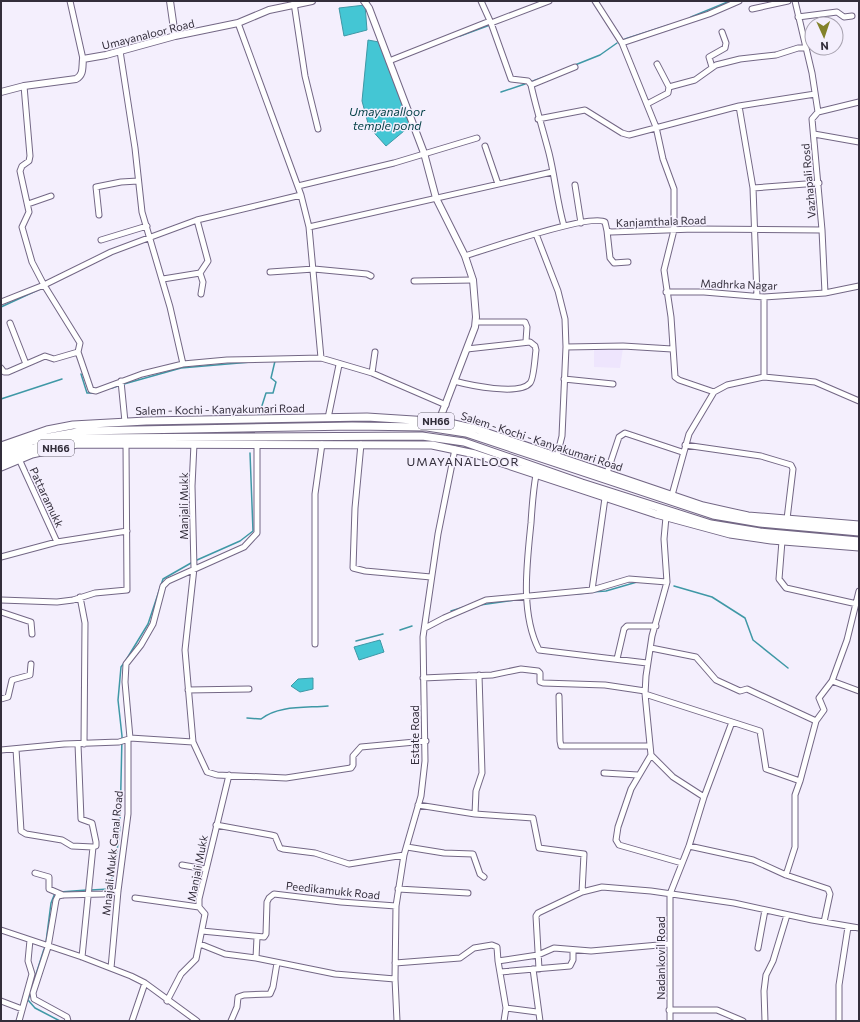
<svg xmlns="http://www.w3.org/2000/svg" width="860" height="1022" viewBox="0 0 860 1022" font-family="Commissioner,sans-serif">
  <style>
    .built { fill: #eee5fd }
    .water { fill: #44c6d4; stroke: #3f98a6 }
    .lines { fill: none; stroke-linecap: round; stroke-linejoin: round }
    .stream { stroke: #3f98a6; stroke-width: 1.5 }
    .minor-casing { stroke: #736785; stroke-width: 7 }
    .major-casing { stroke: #736785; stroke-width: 8 }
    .highway-casing { stroke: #736785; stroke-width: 9 }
    .minor { stroke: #fff; stroke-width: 5 }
    .major { stroke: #fff; stroke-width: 6 }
    .highway { stroke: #fff; stroke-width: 7 }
    .labels { text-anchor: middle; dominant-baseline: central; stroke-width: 3; stroke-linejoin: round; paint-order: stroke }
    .shield { fill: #f4effd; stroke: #6d6875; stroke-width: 1 }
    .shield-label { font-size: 10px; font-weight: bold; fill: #332e3b }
    .street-label { font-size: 11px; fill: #332e3b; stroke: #f4effd }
    .water-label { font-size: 12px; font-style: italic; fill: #003e44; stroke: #f4effd }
    .neighbourhood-label { font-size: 12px; letter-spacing: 1px; fill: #332e3b; stroke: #f4effd }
  </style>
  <rect width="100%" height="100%" fill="#f4effd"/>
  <path class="built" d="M594 347 623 348 620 368 594 367Z"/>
  <path class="water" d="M365 5 367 30 344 36 339 8Z
    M368 40 379 42 410 126 386 146 369 127 362 101Z
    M380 640 384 652 359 660 354 647Z
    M313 678V689L300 692 291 686 298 679Z"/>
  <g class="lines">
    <path class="stream" d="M691 17 730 1
      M460 36 490 25
      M625 39 669 25
      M575 65 600 55 617 43
      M533 81 547 76
      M501 92 525 84
      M1 307 40 289
      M81 374 87 393H95
      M124 384 181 368 251 362
      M112 388 118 386
      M1 399 62 379
      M259 415 266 393H273L276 382 271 378 275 361
      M197 560 240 541 253 531 250 453
      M674 586 712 597 745 618 753 640 788 668
      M592 592 606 591 637 582
      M574 594 588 593
      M480 605 523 599
      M451 611 464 607
      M400 630 412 626
      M356 641 383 634
      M126 660 148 624 163 579 191 563
      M247 718 261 719C278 705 306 708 328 706
      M91 890 109 889 115 867 120 827 122 736 118 700 121 667 124 663
      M60 892 87 890
      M46 942 51 903 55 893
      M32 987 44 949
      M31 991 28 1000 35 1008 60 1021"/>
    <defs>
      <path id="minor" d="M70 1 83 59
        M481 1 491 23 511 79 528 81 531 85C536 108 543 130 549 153 555 177 557 202 564 226
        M595 1 622 43 656 127 663 159 674 189V230L664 270 671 317 675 377 679 380 714 392 689 434 672 495
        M795 1 812 73 818 112
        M294 3 305 76 318 129
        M752 9 788 1
        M798 17 837 12 844 17 852 16
        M491 23 549 1
        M622 43 709 14 739 1
        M120 51 135 148 142 212 170 307 183 364
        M389 61 490 21
        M657 64 669 87
        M712 67 709 57 725 48 726 43 722 32
        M531 85 575 67
        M24 86 30 156 29 161 22 166 20 171 29 212 22 227 32 262 44 285 80 343 78 352 91 390 96 391 142 374 183 364 227 360 321 358 372 373 446 405
        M647 104 668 93 669 87 695 80 716 65 740 59 776 55 798 48H806
        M739 106 753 188 757 296
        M538 119 585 110 622 133 629 135 739 106 815 94
        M814 134 859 142
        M485 146 498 184
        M575 185 581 223
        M298 186 394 163 477 138
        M753 188 819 183
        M301 195 309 227 321 358
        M28 204 51 196
        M99 215 96 187 121 182 138 181
        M197 220 208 261 200 273
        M309 227 552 172
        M607 231 610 258 614 263 628 262
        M536 234 558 291 565 319 566 347 562 436 557 456
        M101 240 147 226
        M465 256C487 249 591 213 605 222L607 231 611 232 694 229 822 230
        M270 272 314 269 367 274 371 276
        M163 279 200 273 203 282 201 294
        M414 281 473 280
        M666 292H704L764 297 825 293 859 286
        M825 293 822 230 812 119 818 112 859 102
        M1 302 44 285 111 252 151 237 197 220 301 195 238 23
        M476 322H525L527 327 526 341
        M10 323 26 364
        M566 347 623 346 672 349
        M1 368 4 372H8L45 356 54 359 78 352
        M372 373 375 352
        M764 377V297
        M564 379 613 384
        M121 381 125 422
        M454 381C469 385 519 396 530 383 534 379 535 356 536 350L535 346 530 342 467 349
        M714 392 727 385 764 377 815 382 859 401
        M328 418 339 365
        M194 444 192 486 194 568 185 650 193 742 207 772 217 775 286 778 351 768 353 765V756L361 747 426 741
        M361 444 355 508 353 568 365 571 431 577
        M685 445 761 456 791 465 793 469 787 519
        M19 459 57 542
        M607 473 619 437 625 433 682 452
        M536 475C533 491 532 507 531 523 527 563 520 613 539 650L647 663
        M666 517 664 539 667 582 652 636 646 676 645 694 651 755 673 777 704 797 689 846 670 894V1021
        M782 541 779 579 786 588 857 604
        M1 557 57 542 127 531
        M592 590 605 498
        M80 597 85 623 84 744
        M1 600 57 602 73 600 95 593 127 590 126 444
        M1 612 31 622 32 634
        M425 628 444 618 486 600 592 590 629 579 667 582
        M315 644V494L322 444
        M651 648 696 657 716 680 740 691 747 689 816 721 824 710 819 698 832 681 847 640 859 591
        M617 659 624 629 627 626H656
        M423 678 492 675 521 669 538 671 540 673V682L543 683 605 685 645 691
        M832 681 859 691
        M188 690 249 689
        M645 694 760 731 766 769 800 781 795 795V847L786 875
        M559 696 560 741 561 746H650
        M1 699 8 697 12 680 30 675 31 664
        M130 738 125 682 126 664 141 645 153 624 163 586 168 581 244 547 257 533V444
        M130 738 193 742
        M16 749 21 831 26 834 62 840 72 846 93 847 96 846V842L92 823 81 819 78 744
        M1 750 64 744 119 742 129 739
        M651 755 631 789 618 827 616 840 619 845 682 863
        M604 773 638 775
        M800 781 816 721
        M704 797 732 722
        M418 805 475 814 533 818 539 848 584 854 582 892
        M475 814 476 791 482 773 479 675
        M216 825 271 835 275 836 280 848 283 849 315 853 349 864 404 855
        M689 846 753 860 786 875 828 889 830 894 824 922
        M407 847 444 853 473 854 480 874 484 877
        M182 865 205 869
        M35 873 49 877V889L63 895
        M398 889 468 893
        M135 898 199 907
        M1 930 82 957 131 976 145 983 197 1021
        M202 931 264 937 266 934 267 902 269 898 274 894 341 902 396 906
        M257 937 256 958 335 974 395 979
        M200 944 225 954 256 958
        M758 948 765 910
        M82 957 93 847
        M498 961 506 1008 504 1021
        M395 963 460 958 474 948 492 945 497 947 498 961 538 955 554 948 591 951 670 944
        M111 968 118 891 128 814V741
        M533 969 540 1021
        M539 969 536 916 538 913 582 892 602 887 651 891 734 903 812 920 859 928
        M500 972 570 966 573 960V951
        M1 1001 22 1009
        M167 1001 181 974 196 959 205 914 199 907V899L229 775
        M506 1008 537 1012
        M669 1010H717L743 1021
        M19 1021 32 974 28 961 30 940
        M68 1021 67 1017 34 999 33 993 48 947 56 900 58 896 63 895 103 894 118 891
        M132 1021 145 983
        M231 1021 237 1007 238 997 244 995 270 994 273 987 277 963
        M397 1021 395 979 396 906 404 855 421 796 425 761 423 637 438 534 455 449
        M765 1021 764 991 766 975 773 961 787 915
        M839 1021V985L848 927"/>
      <path id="major" d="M170 1 175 36
        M364 1 369 8 424 153 436 198 465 256 473 280 476 317 475 327 439 421
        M1 92 24 86 76 79C84 75 82 67 83 59L106 55 175 36 238 23 269 10 312 1"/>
      <path id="highway" d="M1 446 47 430 73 425 146 421 367 417 445 422 476 429 703 506 748 516 859 525
        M1 453 38 439 83 431 352 426 427 427 466 433 713 515 760 523 859 532
        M1 460 42 445 83 438 422 436 464 442 582 483 711 524 760 532 859 541
        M1 467 32 454 77 444 432 445 475 454 656 514 730 534 771 540 859 547"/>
    </defs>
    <use href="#minor" class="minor-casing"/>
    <use href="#major" class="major-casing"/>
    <use href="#highway" class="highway-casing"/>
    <use href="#minor" class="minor"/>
    <use href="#major" class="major"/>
    <use href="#highway" class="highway"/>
  </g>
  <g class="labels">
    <g class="shield">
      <rect x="418" y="413" width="36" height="16" rx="3"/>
      <rect x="38" y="440" width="36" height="16" rx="3"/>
    </g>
    <g class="shield-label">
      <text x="436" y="421">NH66</text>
      <text x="56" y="448">NH66</text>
    </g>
    <g class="street-label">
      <text transform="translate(148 34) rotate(-14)">Umayanaloor Road</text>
      <text transform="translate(808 181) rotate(-95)">Vazhapali Rosd</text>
      <text transform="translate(661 221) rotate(-2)">Kanjamthala Road</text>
      <text transform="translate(739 284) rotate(2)">Madhrka Nagar</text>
      <text transform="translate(220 409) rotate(-1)">Salem - Kochi - Kanyakumari Road</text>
      <text transform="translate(542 441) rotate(18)">Salem - Kochi - Kanyakumari Road</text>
      <text transform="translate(47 497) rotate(65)">Pattaramukk</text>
      <text transform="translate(183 506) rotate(-90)">Manjali Mukk</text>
      <text transform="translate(414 735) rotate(-90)">Estate Road</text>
      <text transform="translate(112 853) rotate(-84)">Mnajali Mukk Canal Road</text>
      <text transform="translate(197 868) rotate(-79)">Manjali Mukk</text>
      <text transform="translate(333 890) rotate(6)">Peedikamukk Road</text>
      <text transform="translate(660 958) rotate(-90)">Nadankovil Road</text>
    </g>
    <g class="water-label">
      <text x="387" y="111">Umayanalloor<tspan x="387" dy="14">temple pond</tspan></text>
    </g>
    <g class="neighbourhood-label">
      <text x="463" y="461">UMAYANALLOOR</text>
    </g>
  </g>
  <rect width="860" height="1022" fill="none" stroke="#332e3b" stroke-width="4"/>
  <g transform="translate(824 36) rotate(177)"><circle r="19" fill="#f4effd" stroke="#a7a2af"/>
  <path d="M0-3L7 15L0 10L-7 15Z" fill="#83822b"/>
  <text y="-6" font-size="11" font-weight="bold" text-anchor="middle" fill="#332e3b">N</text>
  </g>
</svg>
